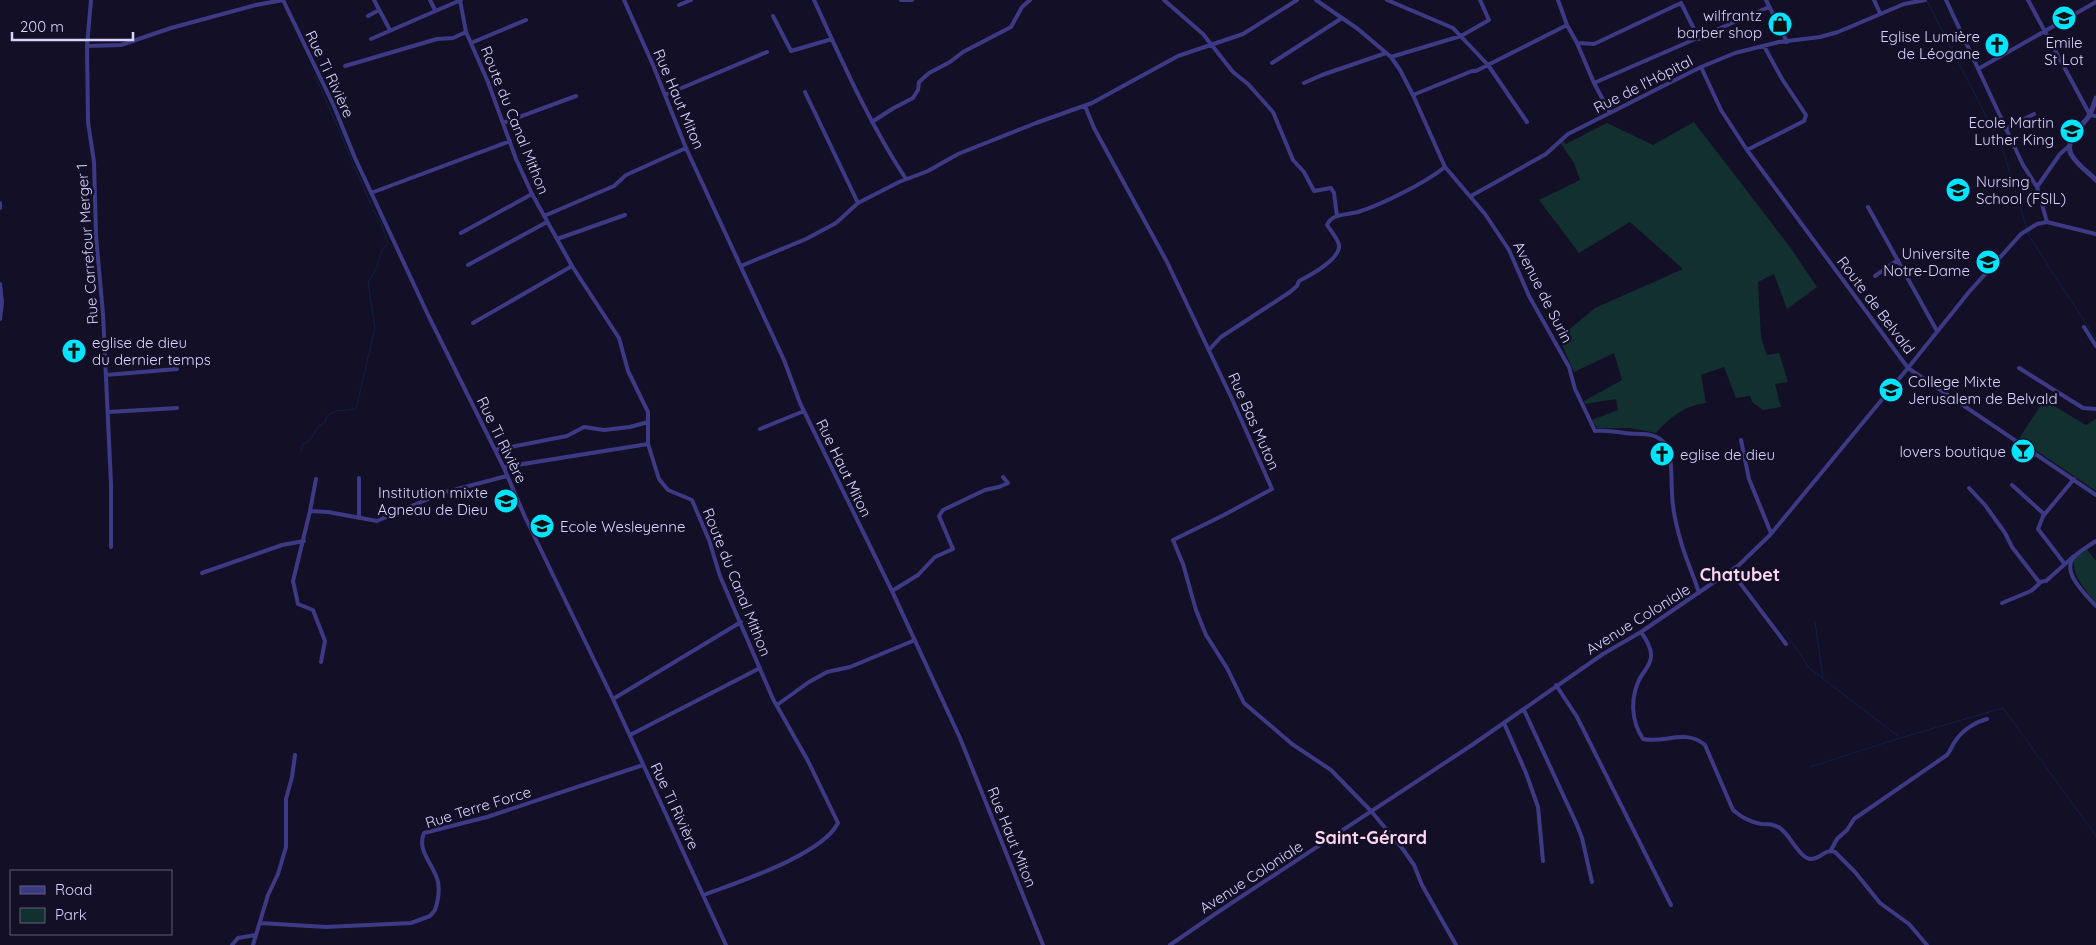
<svg xmlns="http://www.w3.org/2000/svg" width="2096" height="945" viewBox="0 0 2096 945" font-family="Quicksand,sans-serif">
  <style>
    .green { fill: #12302f }
    .lines { fill: none; stroke-linecap: round; stroke-linejoin: round }
    .stream { stroke: #0c2248; stroke-width: 1 }
    .minor { stroke: #3d3a85; stroke-width: 4 }
    .tertiary { stroke: #3d3a85; stroke-width: 5 }
    .labels { text-anchor: middle; dominant-baseline: central; stroke-width: 5; stroke-linejoin: round; paint-order: stroke }
    .poi-label { font-size: 15px; fill: #d9d4ff; stroke: #130f26; text-anchor: end }
    .street-label { font-size: 15px; fill: #d9d4ff; stroke: #130f26 }
    .quarter-label { font-size: 18px; font-weight: bold; fill: #ffd6f0; stroke: #130f26 }
  </style>
  <rect width="100%" height="100%" fill="#130f26"/>
  <path class="green" d="M1694 122 1790 247 1817 287 1787 309 1774 274 1758 282 1761 338 1767 355 1779 353 1788 382 1775 384 1781 407 1763 410 1752 402 1750 396 1736 398 1724 367 1701 375 1706 403C1685 405 1669 418 1656 433L1630 428H1597L1592 420 1618 410 1616 399 1585 404 1584 401 1622 380 1614 353 1574 372 1559 338 1595 308 1683 269 1630 222 1579 253 1539 200 1580 180 1574 163 1561 144 1563 141 1566 144 1607 123 1653 145Z
    M2044 400 2086 425 2096 419V491L2019 439Z
    M2086 548 2096 561V603C2085 589 2071 575 2074 557Z"/>
  <g class="lines">
    <path class="stream" d="M1927 1 2002 147 2029 236 2096 339
      M315 75 372 207
      M301 451 303 444 309 441 319 426 325 422 327 416 336 411 356 409 375 328 368 283 377 267 382 250 388 243 380 220 373 210
      M1815 622 1823 678
      M1783 630C1791 643 1801 653 1808 667L1899 737
      M1810 767 1900 738 2003 708 2096 836"/>
    <path class="minor" d="M91 0 87 46 88 122 94 162 96 236 103 314 111 484V547
      M283 0 333 104 355 158 429 317 504 468 525 517 613 699 726 945
      M374 0 390 30
      M430 0 435 10
      M460 0 466 32 488 82 516 159 532 194 572 266 619 338 628 371 648 412V444L659 479 668 490 692 500 709 540 720 576 773 699 808 761 838 823C822 855 738 882 704 895
      M624 0 653 65 686 148 784 360 800 403 892 591 960 738 1043 945
      M814 0C842 61 869 123 906 179
      M901 0H912
      M1164 0 1203 34 1233 72 1248 84 1273 112 1293 160 1304 172 1314 191 1331 188 1334 193 1337 216
      M1316 0 1358 29 1391 57 1400 70 1413 95 1445 167 1485 214 1509 250 1529 296 1569 367 1575 389 1595 431C1606 430 1615 432 1625 433 1638 435 1656 431 1665 444 1673 458 1671 478 1672 493 1672 509 1677 528 1681 542 1686 560 1694 576 1699 593
      M1387 0 1453 28 1488 65 1527 122
      M1558 0 1567 25 1577 43 1594 83 1769 7
      M1766 0 1787 42
      M1874 0 1880 13
      M1946 0 2023 165 2037 187 2047 222
      M2028 0 2090 115 2096 116
      M679 5 691 0
      M368 16 379 10
      M773 16 791 51 832 39
      M371 39 461 0
      M471 43 526 20
      M1577 43 1594 44 1681 3 1699 39
      M87 46 121 45 171 28 256 5 283 0
      M1391 57 1461 36 1489 20 1480 0
      M1272 63 1342 18
      M345 66 437 39 453 38 466 32
      M1701 67 1721 110 1747 150 1908 368 2096 495
      M1978 69 2096 2
      M1304 83 1322 75 1386 53
      M1594 83 1610 113
      M805 92 858 203
      M665 95 767 52
      M1413 95 1472 71H1476L1567 25
      M1085 106 1094 128 1167 262 1232 399 1272 489 1222 516 1173 540 1183 564 1196 610 1206 635 1227 668 1244 703 1292 744 1331 770 1371 811 1402 848 1414 865 1422 885 1456 945
      M872 122 892 109 913 98 918 90 919 82 929 73 950 62 963 52 1011 27 1022 7 1030 0
      M503 123 576 96
      M2005 129 2034 114
      M1747 150 1804 121 1806 115 1782 79 1764 46
      M2037 187 2060 154 2069 146
      M371 193 510 141
      M1471 196 1546 154 1568 134 1701 67 1735 53 1779 42 1820 37 1838 32 1904 4 1925 0
      M0 203V208
      M1868 207 1937 331
      M544 216 614 186 626 175 686 148
      M461 233 532 194
      M557 239 625 215
      M468 265 547 222
      M741 266 806 239 836 223 858 203 899 182 928 171 958 154 1036 123 1092 103 1178 56 1243 34 1297 0
      M1875 276 1898 260
      M0 284 2 302 0 319
      M473 323 572 266
      M2084 327 2096 346
      M1209 350 1221 337 1290 292 1297 286 1299 281C1309 276 1341 259 1339 245 1338 239 1331 231 1327 225 1332 213 1347 215 1358 212 1383 204 1425 183 1445 167
      M2019 368 2083 408 2096 409
      M106 375 177 369
      M108 412 177 408
      M760 429 804 411
      M1741 440 1749 479 1771 533
      M495 450 567 436 584 427 604 430 630 427 648 422
      M504 467 648 444
      M359 478V518
      M316 479 310 511 293 581 298 604 313 610 325 641 321 662
      M2012 485 2044 514 2038 529 2064 563
      M1969 488 1985 505 2005 533 2012 547 2039 582 2046 581 2074 556
      M310 511 328 512 377 521 442 493 507 476
      M2044 515 2074 479
      M2096 541C2089 546 2079 551 2073 558 2062 573 2086 595 2096 606
      M1731 571 1786 644
      M202 573 282 545 304 541
      M892 591 918 575 935 557 953 549 939 516 943 510 985 490 999 487 1008 483 1003 477
      M2002 603 2031 591 2040 583
      M1641 632C1646 639 1652 648 1651 657 1650 666 1644 671 1640 678 1630 698 1631 721 1643 739 1665 744 1685 728 1705 745L1733 810C1741 817 1749 822 1761 824 1768 824 1774 824 1780 828 1790 835 1799 857 1810 859 1820 860 1825 848 1835 852L1855 872 1880 903 1909 924 1927 945
      M1556 685 1577 717 1671 905
      M613 699 741 622
      M777 705 809 682 827 672 850 667 915 640
      M1524 710 1577 825 1582 838 1592 882
      M1504 723 1526 773 1538 807 1543 861
      M630 735 760 668
      M1831 850 1837 839 1847 830 1854 819 1947 755C1951 750 1952 745 1956 740 1963 730 1975 722 1987 719
      M260 923 326 927 411 923 430 916 435 910C438 901 440 892 438 882 435 866 416 851 424 833L487 817 643 765
      M232 945 238 938 256 935
      M253 945 268 895 278 874 286 847V799L292 777 295 755
      M1170 945 1221 910 1472 745 1603 654 1641 632 1739 565 1770 535 1908 368 1969 292 2021 234 2037 224 2047 222 2096 234"/>
    <path class="tertiary" d="M2096 98C2094 104 2092 111 2089 116 2082 126 2064 141 2071 154 2076 164 2088 172 2096 180"/>
  </g>
  <defs>
    <symbol id="school-disc" viewBox="-11 -11 22 22"><circle r="9.5" fill="#00e5ff" stroke="#130f26"/><path d="M0-5L7-2L0 1L-7-2ZM-4 1L0 2.5L4 1V4Q0 6-4 4Z" fill="#111"/></symbol>
    <symbol id="shop-disc" viewBox="-11 -11 22 22"><circle r="9.5" fill="#00e5ff" stroke="#130f26"/><path d="M-5-2.5h2.3a2.7 3.5 0 0 1 5.4 0H5L5.5 6h-11ZM-1.5-2.5h3a1.5 2.3 0 0 0-3 0Z" fill="#111"/></symbol>
    <symbol id="church-disc" viewBox="-11 -11 22 22"><circle r="9.5" fill="#00e5ff" stroke="#130f26"/><path d="M-1.2-6h2.4v3.5h3.3v2.4h-3.3V6h-2.4V-.1h-3.3v-2.4h3.3Z" fill="#111"/></symbol>
    <symbol id="university-disc" viewBox="-11 -11 22 22"><circle r="9.5" fill="#00e5ff" stroke="#130f26"/><path d="M0-5L7-2L0 1L-7-2ZM-4 1L0 2.5L4 1V4Q0 6-4 4Z" fill="#111"/></symbol>
    <symbol id="bar-disc" viewBox="-11 -11 22 22"><circle r="9.5" fill="#00e5ff" stroke="#130f26"/><path d="M-6-5H6L.8 .8V4.5H3.5V6h-7V4.5H-.8V.8Z" fill="#111"/></symbol>
  </defs>
  <g fill-rule="evenodd">
    <use href="#school-disc" x="2050" y="4" width="28" height="28"/>
    <use href="#shop-disc" x="1766" y="10" width="28" height="28"/>
    <use href="#church-disc" x="1983" y="31" width="28" height="28"/>
    <use href="#school-disc" x="2058" y="117" width="28" height="28"/>
    <use href="#school-disc" x="1944" y="176" width="28" height="28"/>
    <use href="#university-disc" x="1974" y="248" width="28" height="28"/>
    <use href="#church-disc" x="60" y="337" width="28" height="28"/>
    <use href="#school-disc" x="1877" y="376" width="28" height="28"/>
    <use href="#bar-disc" x="2009" y="437" width="28" height="28"/>
    <use href="#church-disc" x="1648" y="440" width="28" height="28"/>
    <use href="#school-disc" x="492" y="487" width="28" height="28"/>
    <use href="#school-disc" x="528" y="512" width="28" height="28"/>
  </g>
  <g class="labels">
    <g class="poi-label">
      <text x="1762" y="15">wilfrantz<tspan x="1762" dy="17">barber shop</tspan></text>
      <text x="1980" y="36">Eglise Lumière<tspan x="1980" dy="17">de Léogane</tspan></text>
      <text x="2064" y="42" text-anchor="middle">Emile<tspan x="2064" dy="17">St Lot</tspan></text>
      <text x="2054" y="122">Ecole Martin<tspan x="2054" dy="17">Luther King</tspan></text>
      <text x="1976" y="181" text-anchor="start">Nursing<tspan x="1976" dy="17">School (FSIL)</tspan></text>
      <text x="1970" y="253">Universite<tspan x="1970" dy="17">Notre-Dame</tspan></text>
      <text x="92" y="342" text-anchor="start">eglise de dieu<tspan x="92" dy="17">du dernier temps</tspan></text>
      <text x="1908" y="381" text-anchor="start">College Mixte<tspan x="1908" dy="17">Jerusalem de Belvald</tspan></text>
      <text x="2006" y="451">lovers boutique</text>
      <text x="1680" y="454" text-anchor="start">eglise de dieu</text>
      <text x="488" y="492">Institution mixte<tspan x="488" dy="17">Agneau de Dieu</tspan></text>
      <text x="560" y="526" text-anchor="start">Ecole Wesleyenne</text>
    </g>
    <g class="street-label">
      <text transform="translate(330 74) rotate(65)">Rue Ti Rivière</text>
      <text transform="translate(1643 84) rotate(-27)">Rue de l'Hôpital</text>
      <text transform="translate(679 99) rotate(67)">Rue Haut Miton</text>
      <text transform="translate(515 120) rotate(68)">Route du Canal Mithon</text>
      <text transform="translate(87 244) rotate(-94)">Rue Carrefour Merger 1</text>
      <text transform="translate(1543 292) rotate(63)">Avenue de Surin</text>
      <text transform="translate(1876 305) rotate(53)">Route de Belvald</text>
      <text transform="translate(1254 421) rotate(66)">Rue Bas Muton</text>
      <text transform="translate(502 440) rotate(64)">Rue Ti Rivière</text>
      <text transform="translate(844 468) rotate(64)">Rue Haut Miton</text>
      <text transform="translate(737 582) rotate(68)">Route du Canal Mithon</text>
      <text transform="translate(1638 619) rotate(-32)">Avenue Coloniale</text>
      <text transform="translate(675 806) rotate(65)">Rue Ti Rivière</text>
      <text transform="translate(478 807) rotate(-17)">Rue Terre Force</text>
      <text transform="translate(1012 837) rotate(68)">Rue Haut Miton</text>
      <text transform="translate(1251 877) rotate(-33)">Avenue Coloniale</text>
    </g>
    <g class="quarter-label">
      <text x="1740" y="574">Chatubet</text>
      <text x="1371" y="837">Saint-Gérard</text>
    </g>
  </g>
  <rect x="10" y="870" width="162" height="65" fill="#130f26" stroke="#625e7d"/>
  <rect x="20" y="886" width="25" height="8" fill="#3d3a85" stroke="#625e7d"/>
  <text x="55" y="895" font-size="15" fill="#d9d4ff">Road</text>
  <rect x="20" y="908" width="25" height="15" fill="#12302f" stroke="#625e7d"/>
  <text x="55" y="920" font-size="15" fill="#d9d4ff">Park</text>
  <path d="M12 32v8h121v-8" fill="none" stroke="#d9d4ff" stroke-width="2.5"/>
  <text x="20" y="32" font-size="15" fill="#d9d4ff" stroke="#130f26" stroke-width="4" paint-order="stroke">200 m</text>
</svg>
